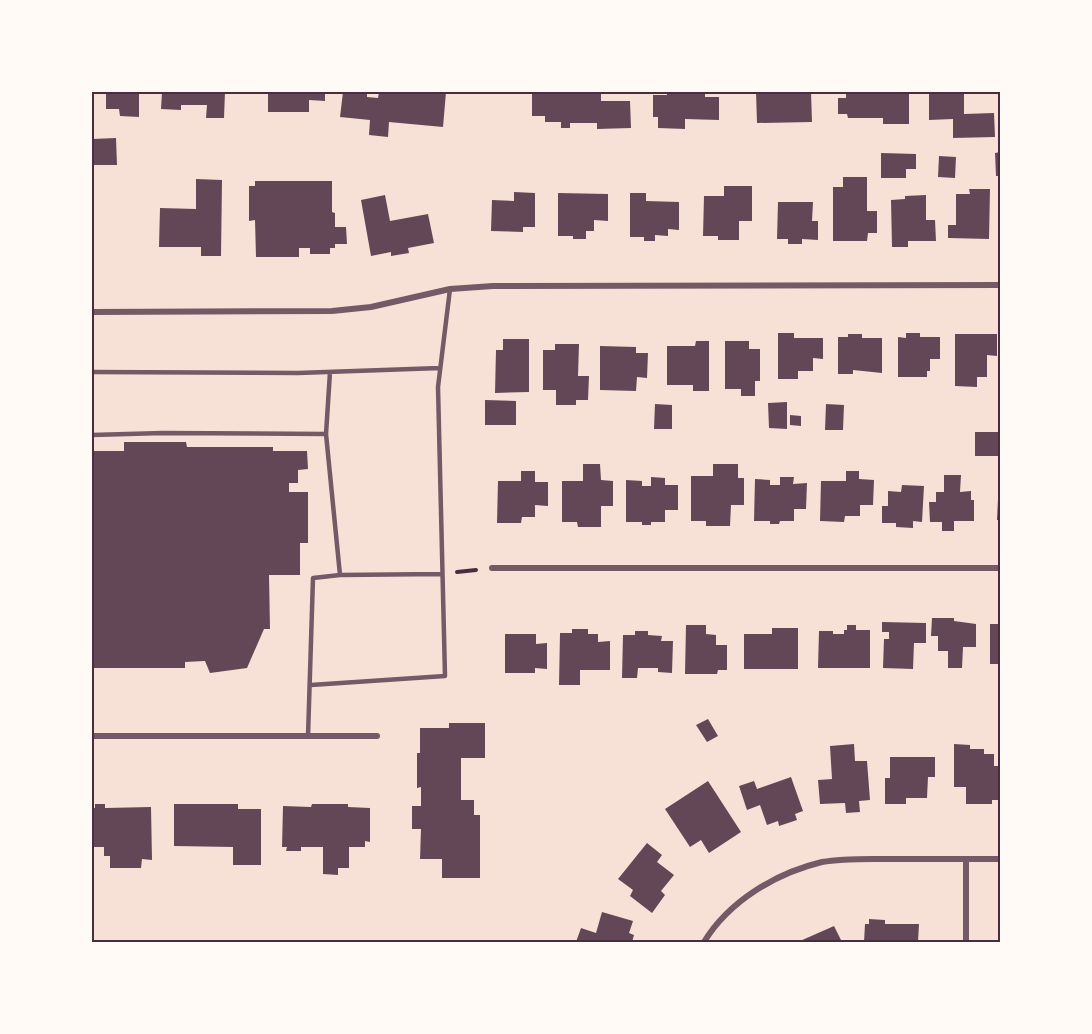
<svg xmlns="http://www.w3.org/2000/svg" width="1092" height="1034" viewBox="0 0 1092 1034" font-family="Commissioner,sans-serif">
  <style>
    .building { fill: #644757 }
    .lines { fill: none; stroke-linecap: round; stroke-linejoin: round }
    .path { stroke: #4a2c40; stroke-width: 4 }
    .service { stroke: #755966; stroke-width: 4.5 }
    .minor { stroke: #755966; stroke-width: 6 }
    .neatline { fill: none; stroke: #4a2c40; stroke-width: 2 }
  </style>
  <rect width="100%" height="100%" fill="#f7e1d7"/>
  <path class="building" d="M106 92H139V117L120 116 119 109H106Z
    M162 92H225L224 118H206L207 105H181V110L161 109Z
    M268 92H325V101L309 100V112H268Z
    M343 92H367V97L378 98 379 92H446L443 127 389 122 388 137 369 135 370 120 340 117Z
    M532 92H601V101H630L631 128 597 129V123H570V128H561V122H545V116H532Z
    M667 92H705V97H719V120L685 119V129L658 128V117H653V95H667Z
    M756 92H811L812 122 757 123Z
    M846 92H909V124H883V118H848L847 114H838V98H846Z
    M929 92H964V114L994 113 995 137 953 138V119L929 120Z
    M116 138 117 165H92V139Z
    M1000 152V176H996L995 153Z
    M881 153 916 154V169H906V178H881Z
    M939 156 956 157 955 178 938 177Z
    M843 177H867V211H877V233H868L867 241H833V187H843Z
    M196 179 222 180 221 256H201V247H159L160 208 196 209Z
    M255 181H332V212L335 213V227H346L347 244H335V248H330V254H310V248H299V257H256L255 220 249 221V186H255Z
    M724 186H752V221H739V240H718V236H703L704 196H724Z
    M969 189H990L989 239 948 238V225H956V194H970Z
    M514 192 535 193V227H523V232L491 231 492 200 514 201Z
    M558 193 608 194V221L594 220V231H586V239H573V236H558Z
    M630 193H646V201L679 202V230L668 229V236L655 235V241H644V237H630Z
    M385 195 390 221 428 214 434 243 408 248 409 253 391 256V252L371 256 361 200Z
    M926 195V220H935L936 241H908V247H892L891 200 905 199V196Z
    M778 202H813L812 221H818V240L802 239V244H788V239H777Z
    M778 333H794V338H823V359L813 358V371H798V379H778Z
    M906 333H920V337H940V359H930V371H927V377H898V337L906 338Z
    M848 334H862V338H882V373L853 370V374H838V337H848Z
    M955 334H997V356L987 355V377H977V387L955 386Z
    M503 339H529V392L495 393 496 350H503Z
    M696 341H709V391H693V385H667V346H695Z
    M725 341H749V349H760V381H755V396H741V389H725Z
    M555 344H579L578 376H589L588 400H576V405H556V390H543V350H555Z
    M600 346 636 347V353H648L647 378 637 377 636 391 600 390Z
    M485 400 516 401V425H485Z
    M787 402V429L769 428 768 403Z
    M655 404 672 405V429H654Z
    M826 404 844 405 843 430H825Z
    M790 415 801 416V426L790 425Z
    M975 432H1000V456H975Z
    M124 442H186L187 447H273V451H307L308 469 298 470V483H289V492H308V543H300V575H269L270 629H264L247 668 210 673 205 661 185 662V668H93V636H92V619H93V609H92V451H124Z
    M583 464H600L601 480 613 481V506H601V527H578L577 522H562V481H583Z
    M713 464H738V478H744V505H731L730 526H706V521H691V476H713Z
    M521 471H535V482H548V506L535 505V517H522L521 523H497L498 481H521Z
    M846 471H859V479L874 480 873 505H860V516H845L844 522 820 521 821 481H846Z
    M944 475H961L960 492 971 491V500H974V521H954V531H942V522H930L929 502H936V492H944Z
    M651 477 665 478V485H678V510H665V522H651V525H642V522H626V480L642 481V486H651Z
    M780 477H794L793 484 807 483 806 509H794V521H780L779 524H770V521H754L755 479 770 480V485H780Z
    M999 478 1000 479V520H997Z
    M902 485 924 486 922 522 913 521V528L896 527V523H882V506H888V491L901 492Z
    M932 618H954V621L976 624V647H963L962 668H948V651H938V636H931Z
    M882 622 926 623V643H914L913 669 883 668 884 639H889V632H882Z
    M990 624H1000V664H990Z
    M686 625H706V634L716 635V645H727V670H718L717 674H685Z
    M847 625H856V630H870V668H818L819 631H833V634H844V630H847Z
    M772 628H798V669H744V634H772Z
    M572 629H588V634H598V642L610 641V670H580V685H559L560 633H572Z
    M635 631H648V635L662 636 661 641H673L672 673 658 672V668H638L637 678H622L623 635H635Z
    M505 634H536V644L547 643V669L535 668V673H505Z
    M708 719 718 736 707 742 696 725Z
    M449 723H485V758H461V800H474V815H480V878H442V859H420L421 829H412V806H421V787L417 788V753H420V728H449Z
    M854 744 855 761H867L870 800 859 801 860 812 846 813 845 803 820 804 818 780 832 779 830 746Z
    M954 744 970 745V749H984V754H994V766H1000V800H992V804H966V787H954Z
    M890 757H935V777H928L927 798H906V804H885V778H890Z
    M791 777 803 811 795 814 797 820 779 826 778 821 767 825 760 805 747 810 739 786 754 781 757 789Z
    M708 781 741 832 709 853 701 840 690 847 665 809Z
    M95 804H105V808L151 807 152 860 142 859 141 868H110V856H104V847H92V808H95Z
    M174 804H238V809H261V865H233V847L174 846Z
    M312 804H348V807L370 808V842L365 841V847H349V868H338V875L323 874V847H301V851H286L287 847H282L283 806 311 807Z
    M647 843 662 855 657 862 674 875 661 891 665 895 652 913 630 896 633 890 618 879Z
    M602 912 633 921 629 933 634 935 632 942H576L581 928 596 933Z
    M869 919 885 920V924H919L918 942H864L865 924H869Z
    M834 926 842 942H801L800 941Z
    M263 940H282V942H263Z"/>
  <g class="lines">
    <path class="path" d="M457 572 476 570"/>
    <path class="service" d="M92 372 298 373 440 368
      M326 434 330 372
      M92 435 163 433 326 434 340 575
      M311 685 445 676 438 387 450 289
      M308 736 313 578 340 575 442 574"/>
    <path class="minor" d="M92 312 332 311 371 307 450 289 493 286 1000 285
      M492 568H1000
      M92 736H377
      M966 859V942
      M704 942C729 901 776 873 822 862 844 858 868 859 891 859 927 859 964 859 1000 859"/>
  </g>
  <rect width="1092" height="1034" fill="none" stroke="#fffaf5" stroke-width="186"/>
  <rect x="93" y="93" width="906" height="848" class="neatline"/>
</svg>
